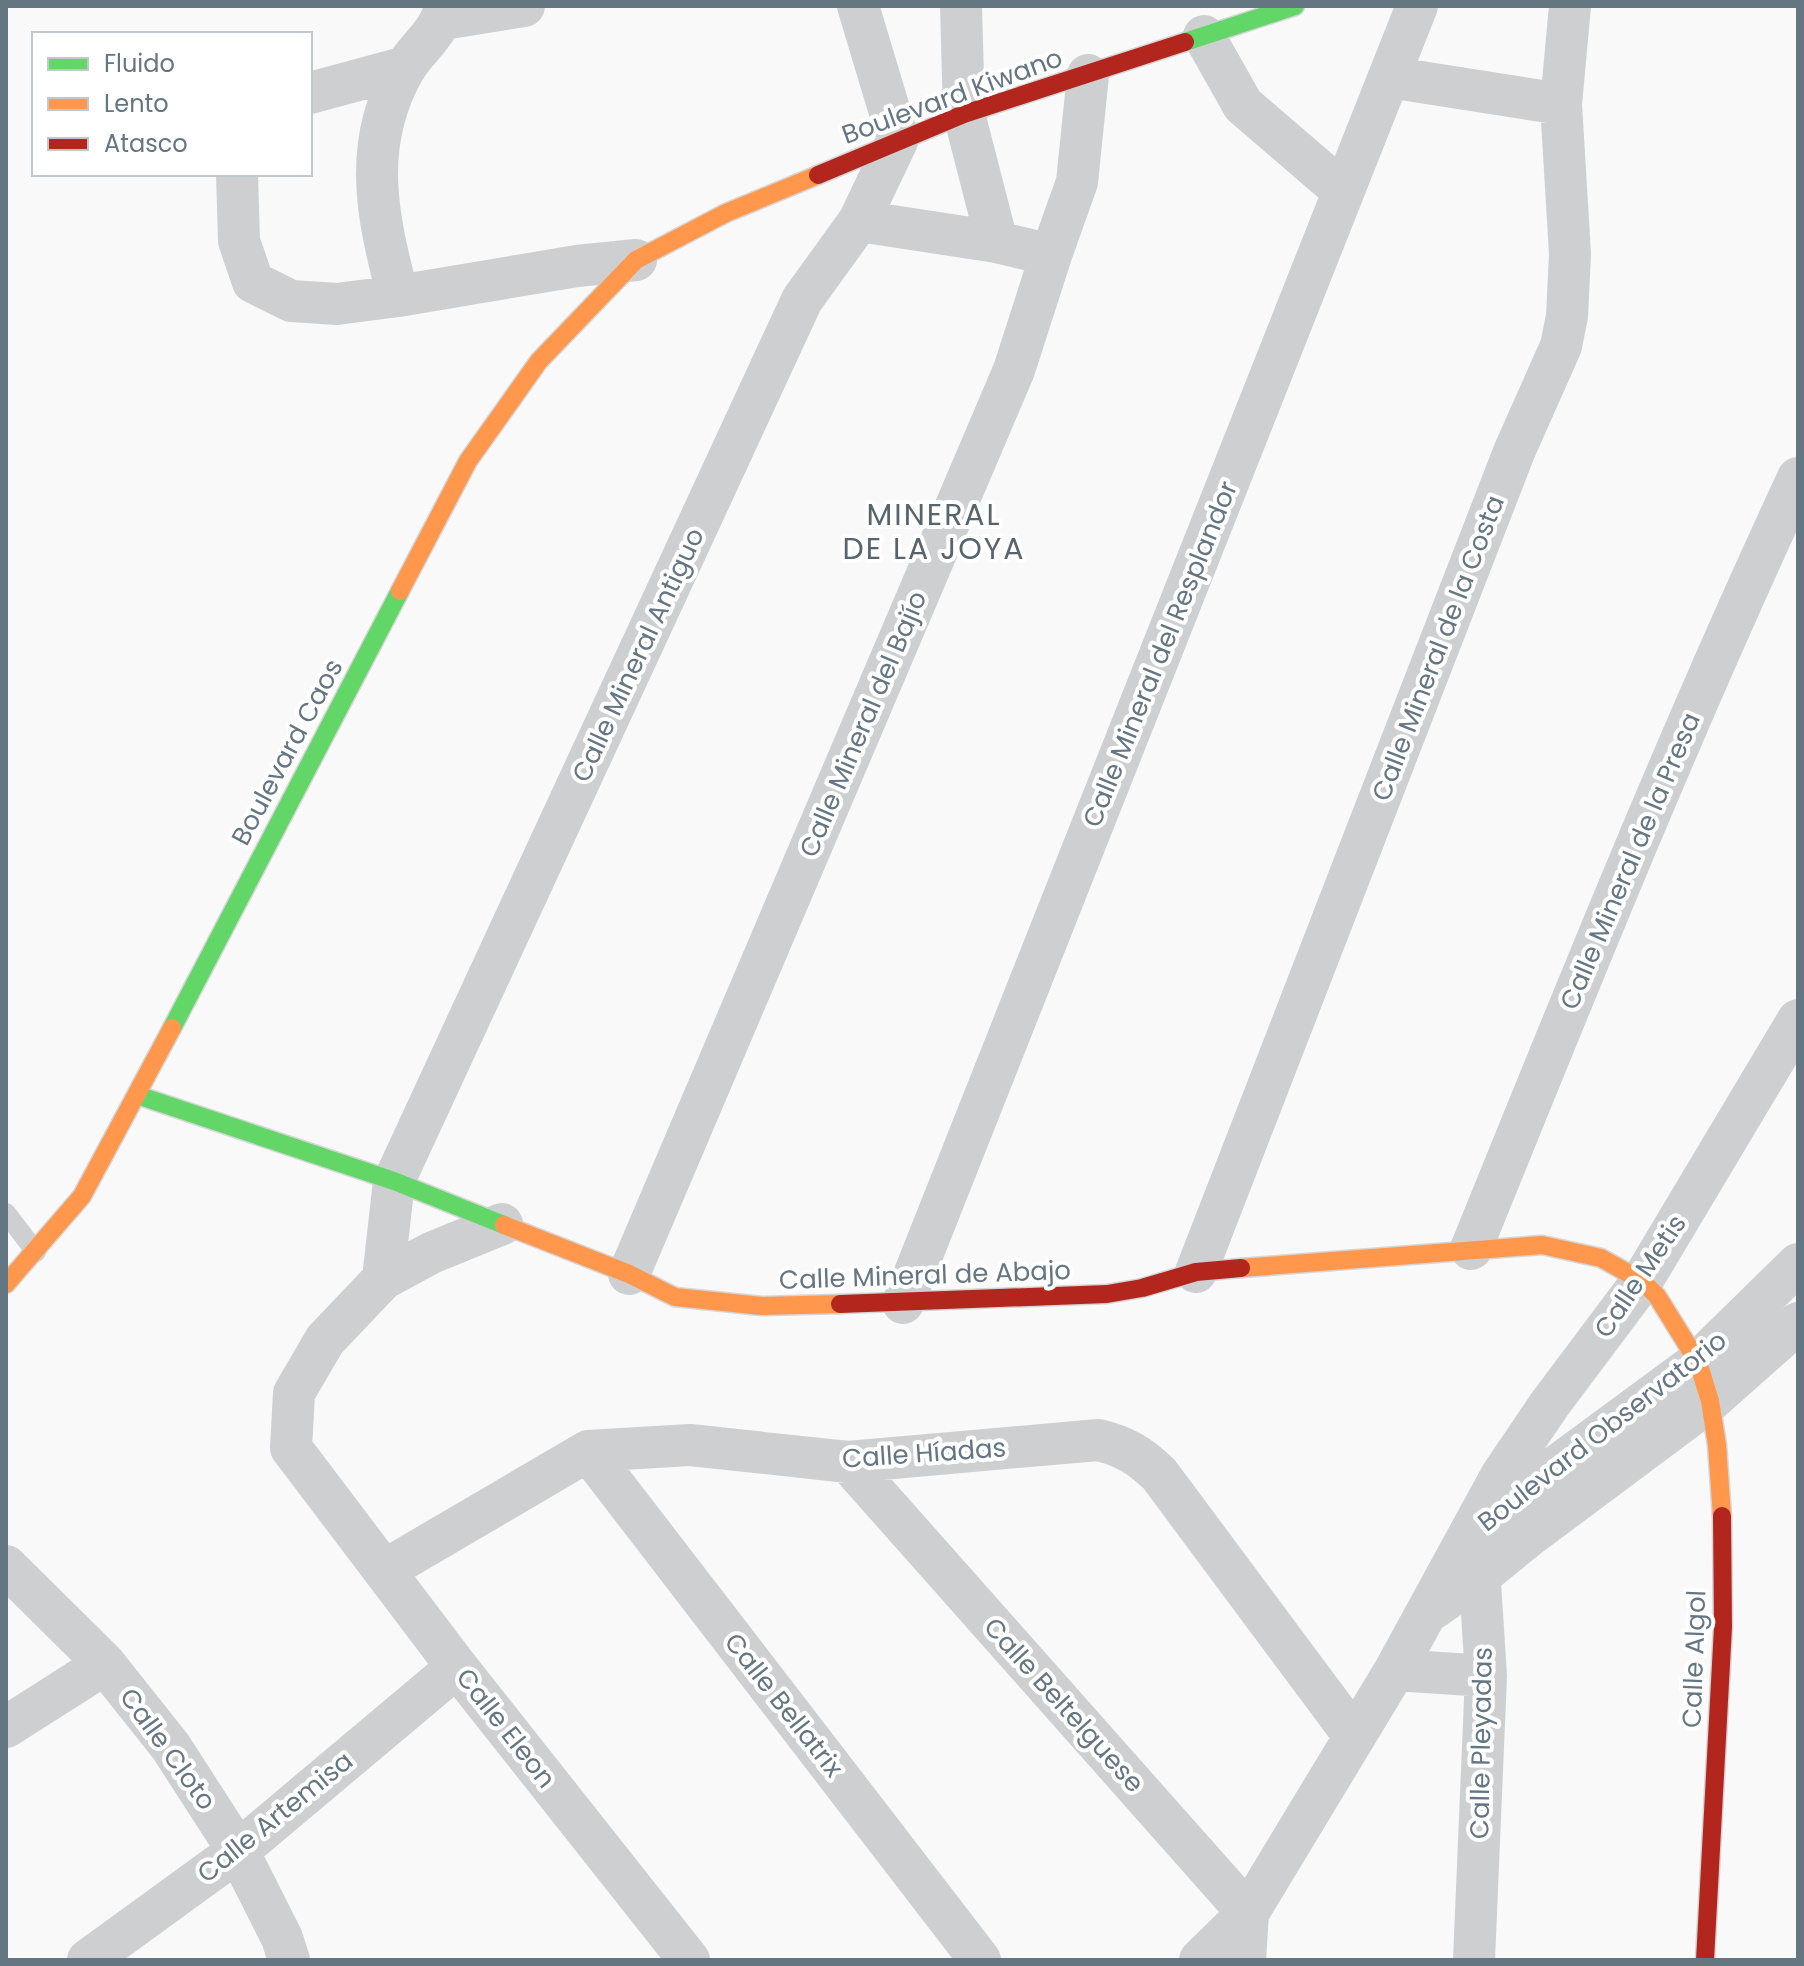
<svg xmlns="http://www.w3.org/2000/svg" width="1804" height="1966" viewBox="0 0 1804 1966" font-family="Poppins,sans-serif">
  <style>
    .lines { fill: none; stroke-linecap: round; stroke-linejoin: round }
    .fast-casing { stroke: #d5d6d7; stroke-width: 21 }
    .slow-casing { stroke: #d5d6d7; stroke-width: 21 }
    .jam-casing { stroke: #d5d6d7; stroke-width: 21 }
    .lane { stroke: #cecfd0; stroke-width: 20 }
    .street { stroke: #cecfd0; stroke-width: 42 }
    .fast { stroke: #63d668; stroke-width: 18 }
    .slow { stroke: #ff974d; stroke-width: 18 }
    .jam { stroke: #b3261e; stroke-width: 18 }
    .labels { text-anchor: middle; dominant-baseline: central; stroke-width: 8; stroke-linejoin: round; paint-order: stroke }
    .street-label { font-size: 26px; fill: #657683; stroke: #fff }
    .quarter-label { font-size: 30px; letter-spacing: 2px; fill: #57646e; stroke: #fff }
  </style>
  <rect width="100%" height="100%" fill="#f9f9f9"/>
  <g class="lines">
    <defs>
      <path id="fast" d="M1185 42 1295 6
        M172 1028 400 591
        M137 1095 394 1181 504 1225"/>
      <path id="slow" d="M400 591 468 461 539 361 636 260 726 213 818 175
        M504 1225 629 1274 675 1297 762 1306 840 1304
        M1241 1268 1542 1245 1601 1258 1642 1281 1657 1296 1698 1362 1710 1401 1717 1445 1722 1516
        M6 1284 82 1196 172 1028"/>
      <path id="jam" d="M818 175 964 114 1185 42
        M840 1304 1107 1294 1142 1288 1196 1272 1241 1268
        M1705 1960 1723 1627 1722 1516"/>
    </defs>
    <use href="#fast" class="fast-casing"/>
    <use href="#slow" class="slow-casing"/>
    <use href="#jam" class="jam-casing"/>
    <path class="lane" d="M6 1213 36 1252"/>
    <path class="street" d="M445 6C441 31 418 47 405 68 361 144 377 216 398 296L577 266 636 260
      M443 19 524 6
      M1204 36 1243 105 1343 191
      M1389 77 1561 104
      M310 93 406 67
      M237 174 239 241 253 282 291 301 337 304 398 296
      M859 221 997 242
      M1051 255 1077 182 1088 75
      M502 1224 431 1253 383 1279 325 1340 294 1393 291 1448 457 1667 689 1960
      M1471 1249C1576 990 1680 731 1798 478
      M1196 1272 1514 452 1561 346 1567 316 1570 254 1561 104 1570 6
      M629 1274 1014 370 1051 255 997 242 964 114 961 6
      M383 1279 394 1181 802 300 859 221 898 139 858 6
      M903 1303 1417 6
      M588 1451 980 1960
      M848 1462 1248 1913 1245 1960
      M1486 1518 1698 1362 1798 1264
      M6 1566 105 1664 171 1747 238 1851 282 1938 289 1960
      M385 1570 588 1451 690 1445 848 1462 1098 1440C1124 1446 1139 1455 1159 1474L1354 1736
      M1434 1608 1481 1575 1529 1536 1710 1401 1798 1323
      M1395 1670 1486 1676
      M6 1727 105 1664
      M88 1960 238 1851 457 1667
      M1200 1960 1248 1913 1395 1670 1501 1476 1549 1405 1642 1281 1798 1020
      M1474 1960 1486 1676 1478 1551"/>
    <use href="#fast" class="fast"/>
    <use href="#slow" class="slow"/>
    <use href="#jam" class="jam"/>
  </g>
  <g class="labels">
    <g class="street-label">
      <text transform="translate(952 96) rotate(-20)">Boulevard Kiwano</text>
      <text transform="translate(1438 648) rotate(-69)">Calle Mineral de la Costa</text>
      <text transform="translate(1160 654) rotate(-68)">Calle Mineral del Resplandor</text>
      <text transform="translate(638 655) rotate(-65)">Calle Mineral Antiguo</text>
      <text transform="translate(863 724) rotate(-67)">Calle Mineral del Bajío</text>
      <text transform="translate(287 752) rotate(-62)">Boulevard Caos</text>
      <text transform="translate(1630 861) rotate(-67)">Calle Mineral de la Presa</text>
      <text transform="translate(925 1275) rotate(-2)">Calle Mineral de Abajo</text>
      <text transform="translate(1640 1276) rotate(-56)">Calle Metis</text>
      <text transform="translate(1602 1431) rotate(-38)">Boulevard Observatorio</text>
      <text transform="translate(924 1453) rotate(-4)">Calle Híadas</text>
      <text transform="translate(1694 1659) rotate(-88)">Calle Algol</text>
      <text transform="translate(784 1705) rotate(52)">Calle Bellatrix</text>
      <text transform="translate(1064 1705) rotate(48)">Calle Beltelguese</text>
      <text transform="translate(506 1728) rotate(52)">Calle Eleon</text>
      <text transform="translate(1481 1743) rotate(-89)">Calle Pleyadas</text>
      <text transform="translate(168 1749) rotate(54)">Calle Cloto</text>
      <text transform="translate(275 1817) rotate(-39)">Calle Artemisa</text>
    </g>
    <g class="quarter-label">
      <text x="934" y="514">MINERAL<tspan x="934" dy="34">DE LA JOYA</tspan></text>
    </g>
  </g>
  <rect width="1804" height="1966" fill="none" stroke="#657683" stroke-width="16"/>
  <rect x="32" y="32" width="280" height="144" fill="#ffffff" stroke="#c1c8cd" stroke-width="2"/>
  <rect x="48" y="58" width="40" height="12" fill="#63d668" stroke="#c1c8cd" stroke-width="2"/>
  <text x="104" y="72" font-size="24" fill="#657683">Fluido</text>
  <rect x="48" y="98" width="40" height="12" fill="#ff974d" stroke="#c1c8cd" stroke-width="2"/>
  <text x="104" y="112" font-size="24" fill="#657683">Lento</text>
  <rect x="48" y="138" width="40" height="12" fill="#b3261e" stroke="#c1c8cd" stroke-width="2"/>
  <text x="104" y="152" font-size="24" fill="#657683">Atasco</text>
</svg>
